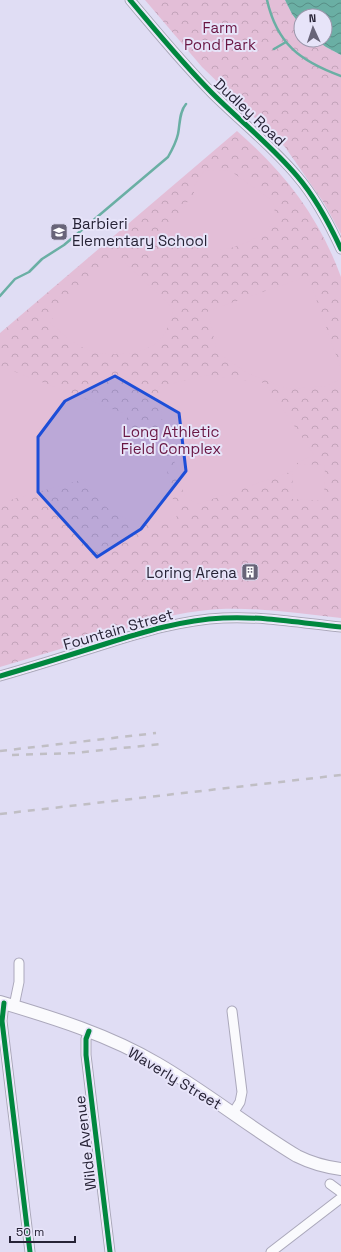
<svg xmlns="http://www.w3.org/2000/svg" width="341" height="1252" viewBox="0 0 341 1252" font-family="'Space Grotesk',sans-serif">
  <style>
    .park { fill: url(#park-crowns) }
    .garden { fill: #e3bed7 }
    .water { fill: url(#water-waves) }
    .lines { fill: none; stroke-linecap: round; stroke-linejoin: round }
    .stream { stroke: #6aafa4; stroke-width: 2.5 }
    .minor-casing { stroke: #aba8bb; stroke-width: 11 }
    .major-casing { stroke: #aba8bb; stroke-width: 14 }
    .minor { stroke: #fafafd; stroke-width: 9 }
    .major { stroke: #fafafd; stroke-width: 12 }
    .rail { stroke: #c0bec4; stroke-width: 2.5; stroke-dasharray: 7 7; stroke-linecap: butt }
    .cycleway-casing { stroke: #e7e4f9; stroke-width: 8 }
    .cycleway { stroke: #00873e; stroke-width: 5 }
    .marked { fill: #1d4ed8; fill-opacity: 0.2; stroke: #1d4ed8; stroke-width: 3; stroke-linejoin: round }
    .labels { text-anchor: middle; dominant-baseline: central; stroke-width: 4; stroke-linejoin: round; paint-order: stroke }
    .park-label { font-size: 15px; fill: #691643; stroke: #e7e4f9 }
    .street-label { font-size: 15px; fill: #272336; stroke: #e7e4f9 }
    .poi-label { font-size: 15px; fill: #272336; stroke: #e7e4f9; text-anchor: start }
  </style>
  <defs>
    <pattern id="park-crowns" width="20" height="18" patternUnits="userSpaceOnUse"><rect width="20" height="18" fill="#e3bed7"/><path d="M2 6a3 3 0 1 1 6 0M12 15a3 3 0 1 1 6 0" fill="none" stroke="#c3a3b9"/></pattern>
    <pattern id="water-waves" width="16" height="10" patternUnits="userSpaceOnUse"><rect width="16" height="10" fill="#6aafa4"/><path d="M0 5q4-4 8 0t8 0" fill="none" stroke="#578e86"/></pattern>
  </defs>
  <rect width="100%" height="100%" fill="#e0ddf4"/>
  <path class="park" d="M145 0H285L292 14 301 26V40H316L326 47 341 55V234L324 203 285 147 202 67Z
    M237 131C285 173 319 217 341 277V618C294 613 246 605 199 611 170 614 141 624 113 633 76 644 38 656 0 667V333Z"/>
  <path class="garden" d="M229 170 273 201 276 219C268 231 258 238 245 243 214 256 189 253 167 227L194 194V186L204 171Z
    M108 263H125L174 309C170 320 168 331 160 340 144 356 107 358 86 349 72 343 61 332 49 322Z
    M308 276 341 369V379L326 386 289 389 247 373 217 352 208 311Z
    M0 366 128 415 118 443 151 435 161 442 177 519C131 527 108 519 84 479L0 503Z
    M207 375 265 383 314 455 295 464 325 465 324 501 292 499 293 471 198 504 185 498 162 419 158 387Z"/>
  <path class="water" d="M285 0H341V55L326 47 316 40H325V16H301V26L292 14Z"/>
  <g class="lines">
    <path class="stream" d="M267 0C277 44 300 61 341 76
      M274 49 286 42
      M0 296 15 279 29 272 42 259 64 245 168 157C172 150 176 143 178 134 180 125 179 112 186 104"/>
    <defs>
      <path id="minor" d="M130 0C157 32 183 64 212 93 240 121 272 146 297 176 316 198 329 223 341 249
        M0 676C35 666 70 655 105 644 143 632 182 620 223 618 262 616 302 623 341 627
        M4 1003 2 1021 30 1252
        M14 1006 19 982V963
        M232 1011 242 1092 240 1102 233 1113
        M89 1031 86 1039V1055L110 1252
        M330 1184 341 1192
        M271 1252 341 1198"/>
      <path id="major" d="M0 1002C54 1018 109 1035 158 1064 206 1092 249 1127 297 1156 311 1163 325 1167 341 1169"/>
    </defs>
    <use href="#minor" class="minor-casing"/>
    <use href="#major" class="major-casing"/>
    <use href="#minor" class="minor"/>
    <use href="#major" class="major"/>
    <path class="rail" d="M0 751 156 733
      M12 755 74 753 161 744
      M0 814 341 775"/>
    <defs>
      <path id="cycleway" d="M130 0C157 32 183 64 212 93 240 121 272 146 297 176 316 198 329 223 341 249
        M0 676C35 666 70 655 105 644 143 632 182 620 223 618 262 616 302 623 341 627
        M4 1003 2 1021 30 1252
        M89 1031 86 1039V1055L110 1252"/>
    </defs>
    <use href="#cycleway" class="cycleway-casing"/>
    <use href="#cycleway" class="cycleway"/>
  </g>
  <path class="marked" d="M115 376 179 413 186 471 141 529 97 557 38 492V437L65 401Z"/>
  <defs>
    <symbol id="school-square" viewBox="-11 -11 22 22"><rect x="-9" y="-9" width="18" height="18" rx="4" fill="#686478" stroke="#e7e4f9"/><path d="M0-5L7-2L0 1L-7-2ZM-4 1L0 2.5L4 1V4Q0 6-4 4Z" fill="#fff"/></symbol>
    <symbol id="building-square" viewBox="-11 -11 22 22"><rect x="-9" y="-9" width="18" height="18" rx="4" fill="#686478" stroke="#e7e4f9"/><path d="M-4-6H4V6H1V3H-1V6H-4ZM-2.5-4.3h1.7v1.8h-1.7ZM.8-4.3h1.7v1.8H.8ZM-2.5-1h1.7V.8h-1.7ZM.8-1h1.7V.8H.8Z" fill="#fff"/></symbol>
  </defs>
  <g fill-rule="evenodd">
    <use href="#school-square" x="49" y="222" width="20" height="20"/>
    <use href="#building-square" x="240" y="562" width="20" height="20"/>
  </g>
  <g class="labels">
    <g class="park-label">
      <text x="220" y="27">Farm<tspan x="220" dy="17">Pond Park</tspan></text>
      <text x="171" y="431">Long Athletic<tspan x="171" dy="17">Field Complex</tspan></text>
    </g>
    <g class="street-label">
      <text transform="translate(250 112) rotate(43)">Dudley Road</text>
      <text transform="translate(118 629) rotate(-16)">Fountain Street</text>
      <text transform="translate(175 1078) rotate(31)">Waverly Street</text>
      <text transform="translate(85 1143) rotate(-97)">Wilde Avenue</text>
    </g>
    <g class="poi-label">
      <text x="72" y="223">Barbieri<tspan x="72" dy="17">Elementary School</tspan></text>
      <text x="237" y="572" text-anchor="end">Loring Arena</text>
    </g>
  </g>
  <g transform="translate(313 28) rotate(357)"><circle r="19" fill="#e7e4f9" stroke="#9a97ab"/>
  <path d="M0-3L7 15L0 10L-7 15Z" fill="#686478"/>
  <text y="-6" font-size="11" font-weight="bold" text-anchor="middle" fill="#272336">N</text>
  </g>
  <path d="M10 1236v6h65v-6" fill="none" stroke="#272336" stroke-width="2"/>
  <text x="16" y="1236" font-size="12" fill="#272336" stroke="#e7e4f9" stroke-width="3" paint-order="stroke">50 m</text>
</svg>
